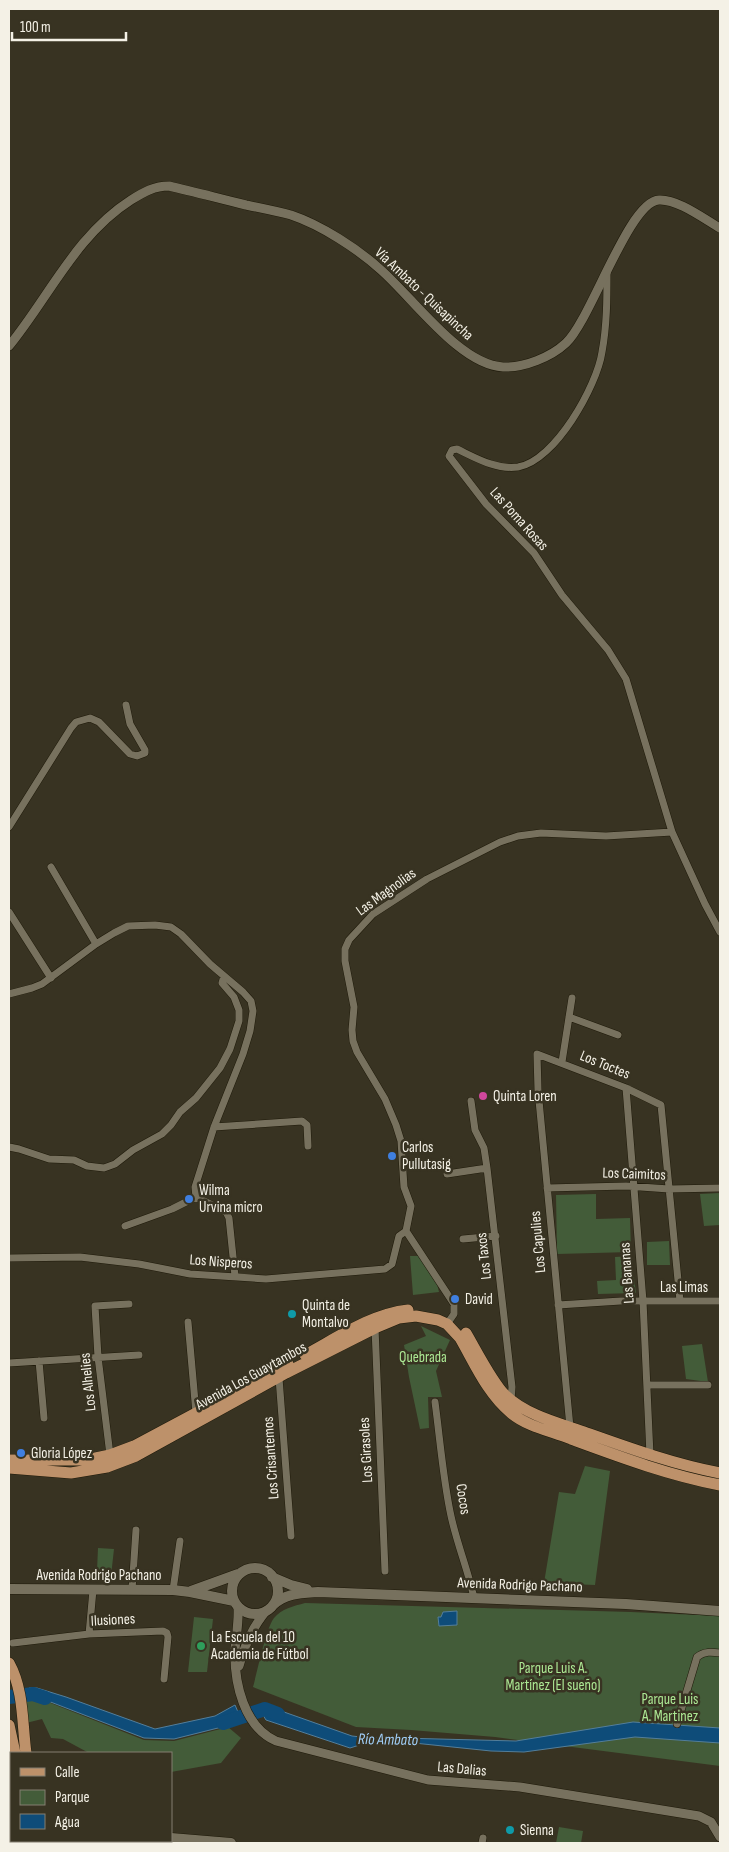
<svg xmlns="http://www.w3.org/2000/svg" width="729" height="1852" viewBox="0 0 729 1852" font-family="'Sofia Sans Condensed',sans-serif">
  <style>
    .green { fill: #435c39 }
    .water { fill: #0e4c79; stroke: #537e9a }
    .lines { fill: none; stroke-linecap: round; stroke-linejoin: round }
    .river { stroke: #0e4c79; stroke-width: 14 }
    .minor-casing { stroke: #1f1a0a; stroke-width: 8 }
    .tertiary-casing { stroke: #1f1a0a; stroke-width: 10 }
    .secondary-casing { stroke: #1f1a0a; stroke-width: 11 }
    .primary-casing { stroke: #1f1a0a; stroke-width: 12 }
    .minor { stroke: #77715e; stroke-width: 7 }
    .tertiary { stroke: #77715e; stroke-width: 9 }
    .secondary { stroke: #77715e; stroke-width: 10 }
    .primary { stroke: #bd916a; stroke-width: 11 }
    .hotel-dot { fill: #d1479c; stroke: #383322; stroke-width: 2 }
    .shop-dot { fill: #3f7fe0; stroke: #383322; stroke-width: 2 }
    .culture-dot { fill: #0f9aa8; stroke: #383322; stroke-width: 2 }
    .leisure-dot { fill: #2e9e5b; stroke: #383322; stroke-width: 2 }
    .labels { text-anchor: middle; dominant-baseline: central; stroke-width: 5; stroke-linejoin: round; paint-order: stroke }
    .street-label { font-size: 15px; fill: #f4f1e6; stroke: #383322 }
    .poi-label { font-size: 15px; fill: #f4f1e6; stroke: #383322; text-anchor: start }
    .park-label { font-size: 15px; fill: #ace894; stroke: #383322 }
    .water-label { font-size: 16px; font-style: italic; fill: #a0cef7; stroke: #383322 }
  </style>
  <rect width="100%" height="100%" fill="#383322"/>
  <path class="green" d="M720 1193V1225L704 1226 700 1194Z
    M596 1194V1219L630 1218 631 1252 557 1254 556 1195Z
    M669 1241 670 1265H647V1242Z
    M410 1256H419L437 1284 439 1292 413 1295Z
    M631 1256 636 1293 598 1294 597 1281 616 1280 615 1257Z
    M421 1326 450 1340 436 1371 442 1397H428L429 1428 420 1429 409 1377 404 1345 426 1336Z
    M702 1344 708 1382 686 1379 682 1346Z
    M585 1466 610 1471 595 1585 544 1583 559 1492 575 1494Z
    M98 1548 114 1549 111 1576 104 1577 102 1571H97Z
    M305 1603 631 1612 720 1616V1766L495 1737 411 1730 356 1727 253 1687C257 1673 266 1628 274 1618 281 1609 294 1606 305 1603Z
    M194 1617 213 1619 207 1672H188Z
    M24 1700 48 1702 144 1740 174 1741 228 1727 241 1738 221 1763 171 1772V1753H89L63 1739 51 1738 42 1719 26 1723Z
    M559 1827 583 1831 581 1843H556Z"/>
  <path class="water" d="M457 1611V1625L439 1626 438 1617H441L443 1612Z
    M29 1688H37L66 1697 155 1729 215 1716 235 1705 241 1719 226 1726 174 1739 144 1738 48 1701 27 1698Z
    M267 1706 352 1736 361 1737 516 1741 633 1722 720 1728V1743L635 1737 524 1752 491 1751 385 1740 369 1742 350 1748 266 1720 258 1707Z"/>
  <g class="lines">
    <path class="river" d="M9 1697 33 1694 45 1698
      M223 1723 265 1709 278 1714"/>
    <defs>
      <path id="minor" d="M607 272C607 298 607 325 602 352 597 386 555 461 518 467 496 470 476 458 457 449L452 450 449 456 486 504 534 553 562 595 608 650 626 679 672 832 705 904 720 932
        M9 827 71 728 76 722 90 718 99 722 130 754 137 756 145 753V750L130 724 126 705
        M51 867 96 944
        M9 912 51 978
        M9 994 32 988 42 984 96 944 114 933 128 926 155 925 171 927 181 934 210 964 243 992 251 1001 253 1011 250 1031 243 1054 214 1127 195 1187 196 1197
        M569 1017 618 1035
        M562 1062 572 998
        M626 1088 643 1301 650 1455
        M471 1101 475 1130 484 1148 487 1168 512 1387 511 1400 510 1401
        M214 1127 302 1121 307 1125 308 1146
        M9 1147 19 1149 49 1159 74 1160 87 1166 104 1168 115 1164 133 1150 162 1134 171 1125 180 1112 196 1098 220 1068 230 1049 239 1021V1010L234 997 222 983 224 976
        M447 1174 487 1168
        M547 1188 626 1186 669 1189 720 1188
        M196 1197 226 1212 229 1218 235 1276
        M125 1226 172 1209 196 1197
        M406 1231 411 1206 404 1187 401 1141 396 1125 385 1099 357 1052 353 1041 352 1030 354 1007 345 961V949L349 940 373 914 427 879 500 842 518 836 541 833 606 836 672 832
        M406 1231 454 1304V1314L447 1324
        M463 1239 496 1236
        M9 1258 80 1257 139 1264 190 1274 266 1279 385 1269 392 1264 399 1236 406 1231
        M558 1305 621 1301H720
        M188 1322 196 1413
        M375 1328 385 1571
        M39 1361 44 1418
        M9 1363 139 1355
        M279 1378 291 1536
        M647 1385H708
        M435 1402C440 1439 443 1479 451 1516 457 1544 468 1570 474 1598
        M570 1427 538 1090 537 1054 626 1088 661 1105 680 1301
        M110 1455 98 1357 95 1306 129 1304
        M132 1590 136 1530
        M173 1590 180 1541
        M89 1634 93 1590
        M13 1643 89 1634 163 1631 167 1633 168 1637 164 1679
        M677 1724 697 1657C704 1651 712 1652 720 1653
        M482 1843 483 1838"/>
      <path id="tertiary" d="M9 346C49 297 76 235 131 200 144 192 154 186 169 186 195 192 221 199 246 205 261 208 276 211 291 215 321 225 358 249 381 270 413 298 460 365 503 367 524 368 551 357 566 343 591 320 629 201 659 200 678 199 704 219 720 228
        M238 1607C239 1622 236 1635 235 1650 234 1683 244 1727 276 1741L428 1780 520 1787 699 1816 711 1822 720 1837
        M239 1666C245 1645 252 1628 266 1611
        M87 1843 88 1841"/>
      <path id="secondary" d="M232 1591a23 23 0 1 1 46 0a23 23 0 1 1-46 0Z
        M272 1577 291 1585 307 1589
        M9 1589 173 1590 190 1592 234 1601
        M191 1591 238 1574
        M273 1605C285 1593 302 1593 318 1592L626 1604 720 1611
        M171 1838 231 1843
        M105 1841 124 1843"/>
      <path id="primary" d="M466 1333C476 1350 492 1382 505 1395 526 1415 558 1423 584 1432 629 1448 673 1464 720 1473
        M305 1355C337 1338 371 1314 408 1310
        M9 1460H86L110 1455 134 1446 288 1364
        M9 1468 71 1473 107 1467 136 1456 286 1373 375 1328 399 1318 416 1316 438 1320 447 1324 460 1338C475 1364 487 1393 511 1413 528 1427 551 1431 571 1439 620 1457 668 1475 720 1485
        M9 1663C24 1690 22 1723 26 1753
        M9 1725 15 1753
        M9 1805 11 1798
        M9 1837 11 1828"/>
    </defs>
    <use href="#minor" class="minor-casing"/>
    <use href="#tertiary" class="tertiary-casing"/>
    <use href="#secondary" class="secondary-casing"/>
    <use href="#primary" class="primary-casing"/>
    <use href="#minor" class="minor"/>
    <use href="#tertiary" class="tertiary"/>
    <use href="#secondary" class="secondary"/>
    <use href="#primary" class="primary"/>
  </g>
  <circle class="hotel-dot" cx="483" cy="1096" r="5"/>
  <g class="shop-dot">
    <circle cx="392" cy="1156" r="5"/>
    <circle cx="189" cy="1199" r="5"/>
    <circle cx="455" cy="1299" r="5"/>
    <circle cx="21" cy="1453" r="5"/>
  </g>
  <g class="culture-dot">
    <circle cx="292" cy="1314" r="5"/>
    <circle cx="510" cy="1830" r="5"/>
  </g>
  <circle class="leisure-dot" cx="201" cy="1646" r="5"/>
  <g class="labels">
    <g class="street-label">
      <text transform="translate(424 294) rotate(43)">Vía Ambato - Quisapincha</text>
      <text transform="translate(519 519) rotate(48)">Las Poma Rosas</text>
      <text transform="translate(386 892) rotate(-36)">Las Magnolias</text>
      <text transform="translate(605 1065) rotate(22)">Los Toctes</text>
      <text transform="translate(634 1174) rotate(2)">Los Caimitos</text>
      <text transform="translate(538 1242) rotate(-95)">Los Capulies</text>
      <text transform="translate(484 1256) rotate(-96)">Los Taxos</text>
      <text transform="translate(221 1262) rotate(4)">Los Nisperos</text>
      <text transform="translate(627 1273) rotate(-94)">Las Bananas</text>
      <text x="684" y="1287">Las Limas</text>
      <text transform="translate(251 1376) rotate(-29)">Avenida Los Guaytambos</text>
      <text transform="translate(88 1382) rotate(-96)">Los Alhelies</text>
      <text transform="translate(366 1450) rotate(-93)">Los Girasoles</text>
      <text transform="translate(271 1458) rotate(-94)">Los Crisantemos</text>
      <text transform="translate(463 1499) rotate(81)">Cocos</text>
      <text x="99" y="1575">Avenida Rodrigo Pachano</text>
      <text transform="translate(520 1585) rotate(2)">Avenida Rodrigo Pachano</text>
      <text transform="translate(113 1620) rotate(-3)">Ilusiones</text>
      <text transform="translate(462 1769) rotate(5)">Las Dalias</text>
    </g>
    <g class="poi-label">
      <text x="493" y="1096">Quinta Loren</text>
      <text x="402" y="1147">Carlos<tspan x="402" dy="17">Pullutasig</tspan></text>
      <text x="199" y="1190">Wilma<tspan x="199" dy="17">Urvina micro</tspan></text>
      <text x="465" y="1299">David</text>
      <text x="302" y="1305">Quinta de<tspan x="302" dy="17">Montalvo</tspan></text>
      <text x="31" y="1453">Gloria López</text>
      <text x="211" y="1637">La Escuela del 10<tspan x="211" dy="17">Academia de Fútbol</tspan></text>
      <text x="520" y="1830">Sienna</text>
    </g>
    <g class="park-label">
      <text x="423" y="1357">Quebrada</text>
      <text x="553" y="1668">Parque Luis A.<tspan x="553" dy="17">Martínez (El sueño)</tspan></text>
      <text x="670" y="1699">Parque Luis<tspan x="670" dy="17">A. Martinez</tspan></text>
    </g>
    <g class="water-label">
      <text transform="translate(388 1740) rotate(1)">Río Ambato</text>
    </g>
  </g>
  <rect width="729" height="1852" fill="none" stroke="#f4f1e6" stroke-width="20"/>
  <rect x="10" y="1752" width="162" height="90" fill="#383322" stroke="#837f70"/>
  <rect x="20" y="1768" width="25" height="8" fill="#bd916a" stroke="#837f70"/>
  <text x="55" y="1777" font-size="15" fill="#f4f1e6">Calle</text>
  <rect x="20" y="1790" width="25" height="15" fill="#435c39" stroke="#837f70"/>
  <text x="55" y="1802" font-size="15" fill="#f4f1e6">Parque</text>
  <rect x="20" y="1814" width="25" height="15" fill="#0e4c79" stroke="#837f70"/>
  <text x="55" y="1827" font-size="15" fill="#f4f1e6">Agua</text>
  <path d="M12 32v8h114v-8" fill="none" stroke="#f4f1e6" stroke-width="2.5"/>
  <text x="20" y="32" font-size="15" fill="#f4f1e6" stroke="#383322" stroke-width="4" paint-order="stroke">100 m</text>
</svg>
